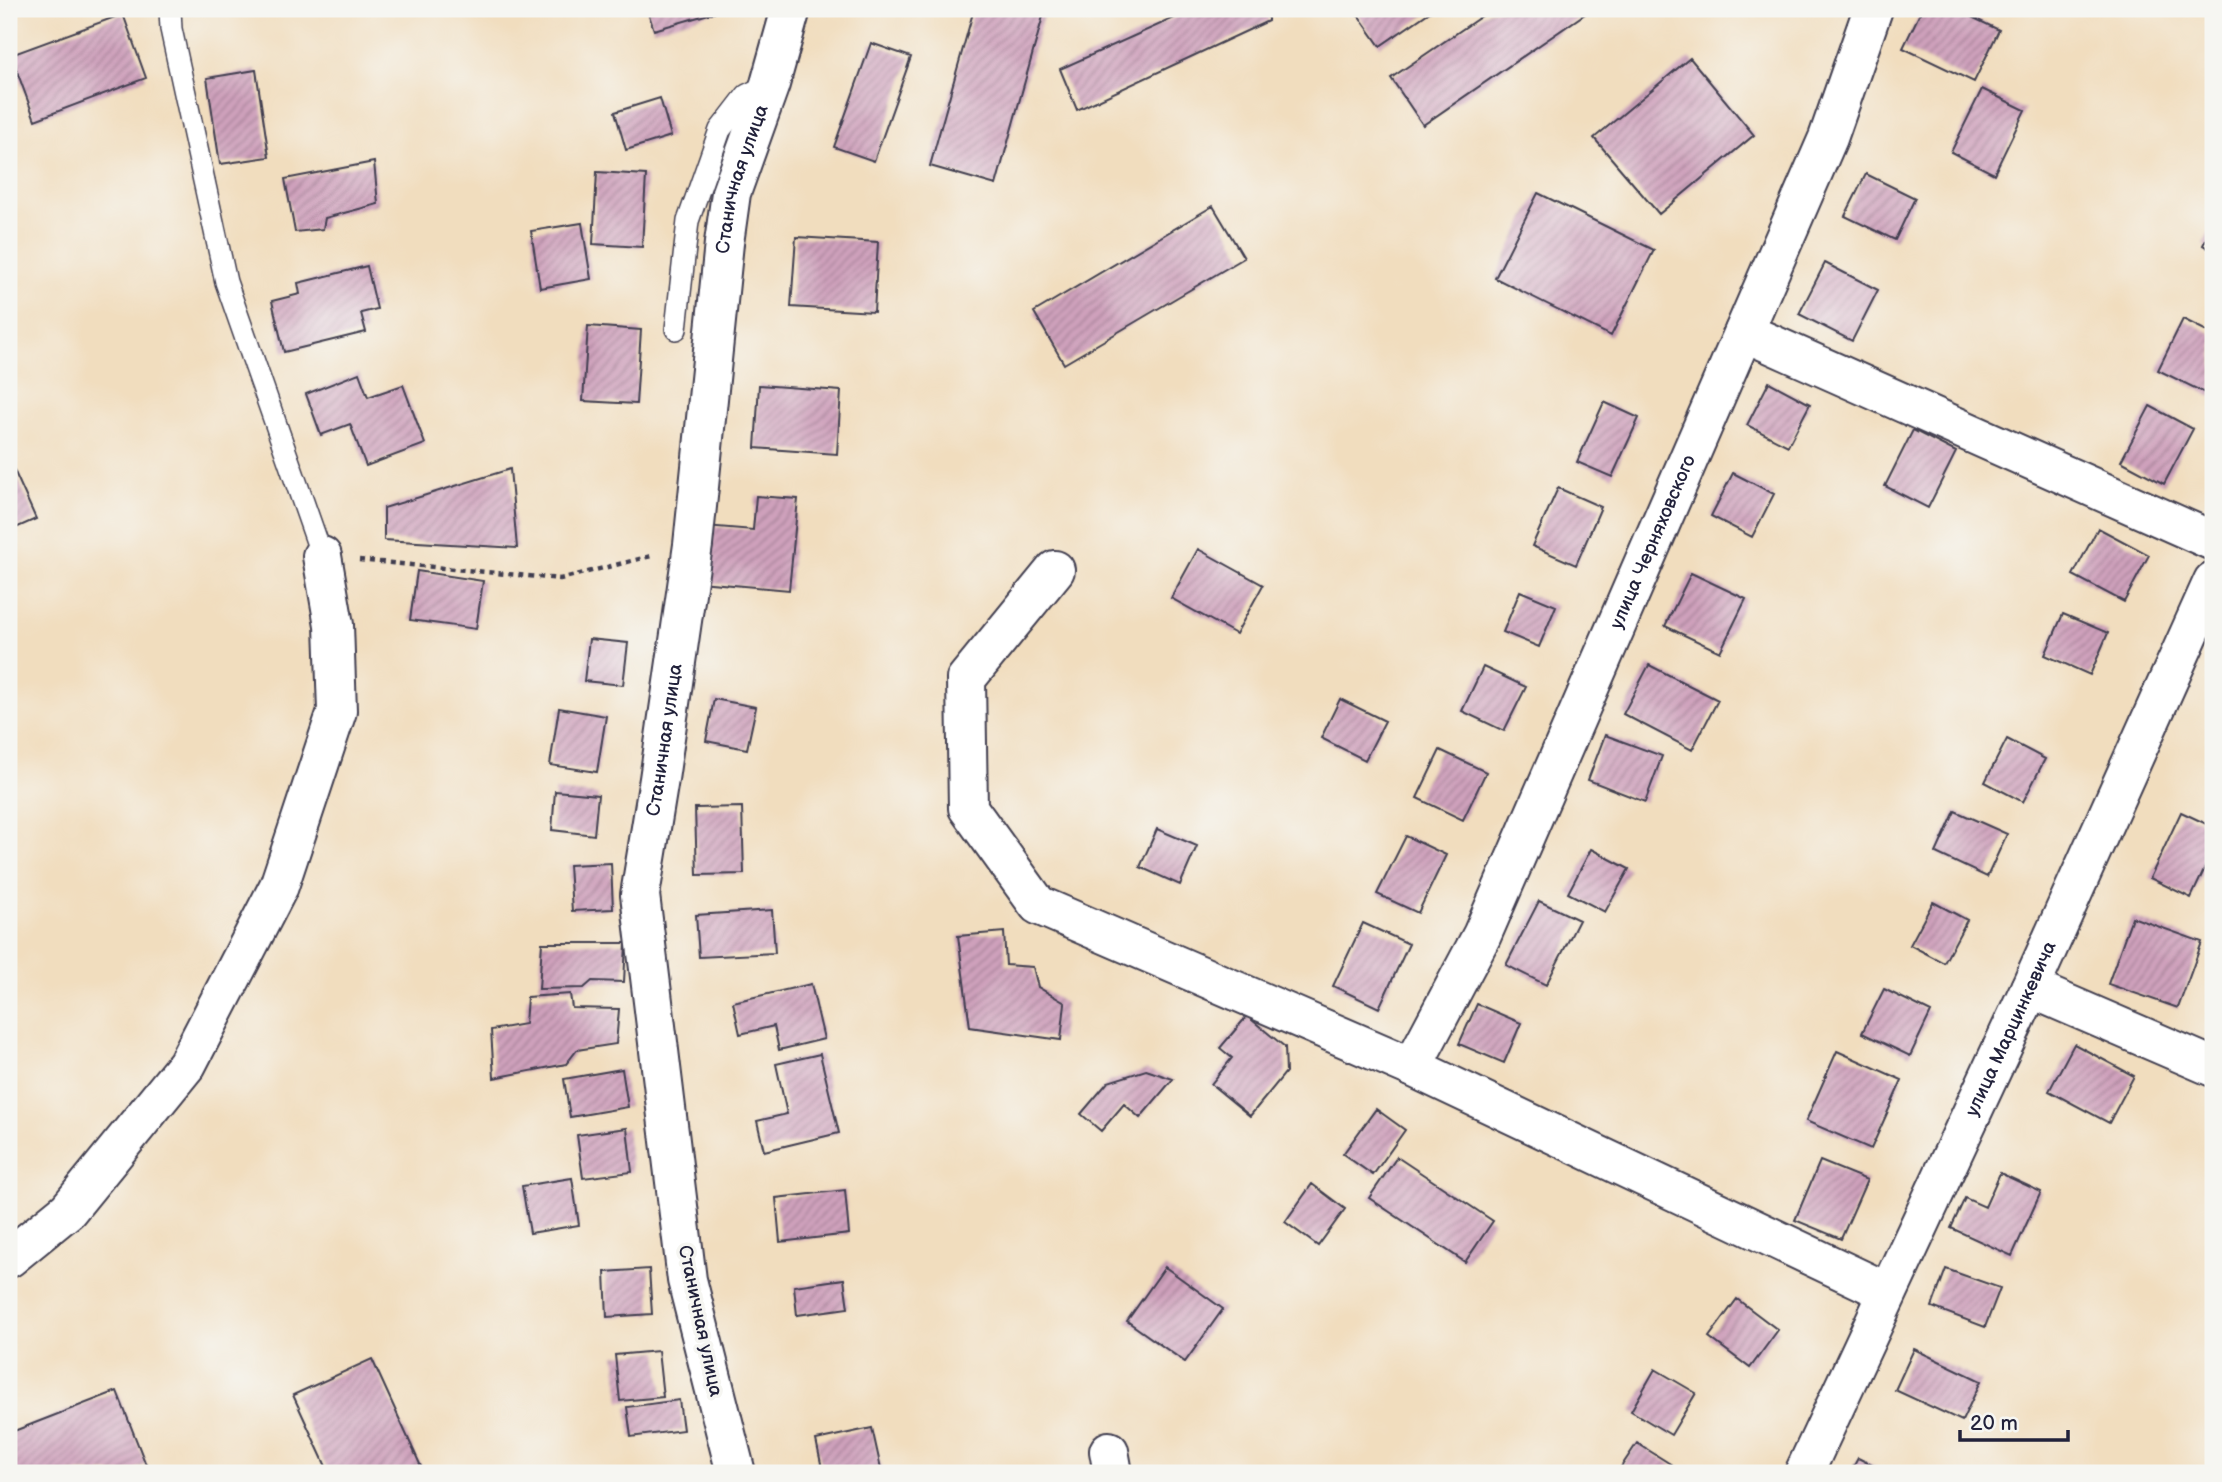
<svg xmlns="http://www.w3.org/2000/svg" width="2222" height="1482" viewBox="0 0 2222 1482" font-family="'Balsamiq Sans',sans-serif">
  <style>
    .building { fill: url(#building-hatch) }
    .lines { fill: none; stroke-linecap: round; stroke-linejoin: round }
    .service-casing { stroke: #413e4f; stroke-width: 24 }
    .minor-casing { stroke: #413e4f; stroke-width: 42 }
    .path { stroke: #413e4f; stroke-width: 4.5; stroke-dasharray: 5 5; stroke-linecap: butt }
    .service { stroke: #fff; stroke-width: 21 }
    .minor { stroke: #fff; stroke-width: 38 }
    .labels { text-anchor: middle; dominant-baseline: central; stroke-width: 7; stroke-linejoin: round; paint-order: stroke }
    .street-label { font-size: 19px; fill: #22223b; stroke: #f6f6f2 }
  </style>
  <defs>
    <pattern id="building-hatch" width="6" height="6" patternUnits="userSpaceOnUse" patternTransform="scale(1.75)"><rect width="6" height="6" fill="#cfa1bc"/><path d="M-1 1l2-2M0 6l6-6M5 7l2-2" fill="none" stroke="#a8839a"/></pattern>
  </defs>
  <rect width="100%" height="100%" fill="#f6f6f2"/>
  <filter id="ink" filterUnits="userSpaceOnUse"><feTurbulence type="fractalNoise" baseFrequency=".0143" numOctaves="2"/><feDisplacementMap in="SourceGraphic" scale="14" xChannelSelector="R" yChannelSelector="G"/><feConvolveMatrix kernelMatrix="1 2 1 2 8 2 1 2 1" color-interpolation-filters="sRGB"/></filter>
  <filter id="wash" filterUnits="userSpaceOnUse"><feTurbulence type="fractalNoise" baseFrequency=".00686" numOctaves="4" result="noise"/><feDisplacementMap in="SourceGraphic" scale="28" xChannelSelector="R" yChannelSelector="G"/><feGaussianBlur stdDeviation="1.57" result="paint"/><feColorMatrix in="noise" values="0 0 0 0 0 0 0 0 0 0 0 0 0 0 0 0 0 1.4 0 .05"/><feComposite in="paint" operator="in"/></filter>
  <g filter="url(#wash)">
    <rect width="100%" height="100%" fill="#f1ddbe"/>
    <g id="blocks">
      <path class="building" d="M647 9H726L654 30Z
        M974 9H1045L996 185 930 166Z
        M1194 9H1268V21L1077 110 1060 69Z
        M1354 9H1434L1380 46Z
        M1492 9H1592L1423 125 1391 78Z
        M1922 9H1955L1999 30 1974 82 1903 48Z
        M123 14 146 78 35 120 11 55Z
        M871 43 911 57 874 161 834 147Z
        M1690 58 1754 135 1659 214 1594 138Z
        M256 70 269 157 220 164 207 78Z
        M1982 89 2025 110 1994 174 1951 152Z
        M660 98 671 136 626 150 615 112Z
        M374 162 378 204 325 218 323 229 295 232 285 179Z
        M597 172 646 175 642 247 593 244Z
        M1866 174 1915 198 1895 240 1845 216Z
        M1538 193 1654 250 1611 336 1495 278Z
        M1213 206 1244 258 1064 364 1034 312Z
        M582 223 591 279 540 288 531 231Z
        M2213 225V251L2203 245Z
        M796 237 878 242 874 312 791 307Z
        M1825 263 1878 290 1852 341 1799 314Z
        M367 266 377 309 361 313 366 332 284 352 272 301 300 294 298 283Z
        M2183 319 2213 334V397L2158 370Z
        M588 326 641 330 636 404 583 401Z
        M359 373 368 397 403 385 425 444 366 466 350 424 321 435 306 394Z
        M1769 382 1810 404 1788 446 1747 425Z
        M759 385 841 391 837 454 755 448Z
        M1604 402 1639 418 1612 477 1577 462Z
        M2150 406 2193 429 2164 484 2121 461Z
        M1913 430 1956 452 1928 508 1885 486Z
        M9 459 36 519 9 531Z
        M510 469 517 548 384 540V508Z
        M1733 473 1774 494 1752 537 1711 516Z
        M1558 488 1601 507 1576 565 1532 546Z
        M756 496 798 499 789 590 700 582 706 526 753 530Z
        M2098 528 2149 555 2124 602 2073 575Z
        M1198 549 1263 585 1236 634 1171 598Z
        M417 571 483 581 476 629 410 620Z
        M1691 573 1746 599 1720 652 1665 626Z
        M1520 591 1556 606 1539 647 1503 632Z
        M2063 614 2108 633 2090 675 2045 655Z
        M589 639 628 643 623 685 584 681Z
        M1649 665 1718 700 1692 750 1623 714Z
        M1483 667 1526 687 1504 731 1462 711Z
        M714 699 756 707 747 749 706 741Z
        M1340 699 1385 721 1365 760 1321 738Z
        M559 708 606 716 597 772 550 765Z
        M1605 735 1662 756 1645 802 1588 780Z
        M2007 739 2045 759 2023 802 1985 782Z
        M1440 750 1486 772 1463 820 1417 798Z
        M555 791 598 795 594 835 552 830Z
        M742 807 744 874 697 875 695 808Z
        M1955 811 2007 834 1987 877 1936 853Z
        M2181 812 2213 827V851L2191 898 2150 878Z
        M1157 829 1197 846 1180 885 1140 867Z
        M1406 836 1446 855 1418 913 1377 894Z
        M1591 849 1629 869 1605 912 1568 893Z
        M611 863 613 909 572 911 569 865Z
        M1539 901 1579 920 1546 985 1506 965Z
        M1933 902 1967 920 1944 963 1910 945Z
        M772 910 775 953 699 957 696 915Z
        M2132 917 2202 942 2178 1008 2108 984Z
        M1363 923 1409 944 1379 1008 1333 986Z
        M1004 932 1006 965 1033 967 1038 987 1065 1003 1061 1040 970 1027 958 936Z
        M542 943H626L624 982 592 981 584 988 539 989Z
        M811 984 824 1039 779 1050 774 1026 740 1034 733 1002Z
        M1884 989 1931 1012 1910 1056 1862 1033Z
        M570 994 572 1008 619 1009 616 1044 577 1050 566 1064 494 1078 491 1030 525 1024 527 997Z
        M1477 1004 1521 1023 1504 1063 1459 1044Z
        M1247 1016 1285 1047 1286 1072 1250 1116 1211 1084 1232 1058 1220 1048Z
        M2074 1044 2134 1076 2109 1123 2049 1091Z
        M1837 1051 1902 1080 1871 1149 1806 1121Z
        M820 1054 839 1133 764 1151 757 1121 787 1114 776 1064Z
        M622 1069 628 1107 570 1117 564 1079Z
        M1146 1070 1173 1079 1140 1118 1124 1104 1101 1131 1081 1114 1108 1082Z
        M1376 1109 1405 1130 1373 1175 1343 1154Z
        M627 1128 632 1172 583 1178 577 1135Z
        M1397 1157 1493 1221 1465 1262 1369 1198Z
        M1820 1161 1867 1180 1841 1239 1795 1220Z
        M2000 1173 2041 1192 2012 1256 1951 1228 1965 1198 1985 1207Z
        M572 1178 579 1225 530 1233 522 1186Z
        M1312 1184 1345 1209 1318 1246 1285 1222Z
        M845 1190 849 1234 780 1242 776 1198Z
        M1165 1267 1223 1309 1185 1362 1127 1321Z
        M649 1269 652 1314 607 1317 605 1272Z
        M1946 1269 2000 1288 1985 1327 1932 1307Z
        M844 1279 848 1308 797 1315 794 1286Z
        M1737 1299 1778 1330 1750 1368 1709 1337Z
        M1914 1349 1981 1381 1962 1421 1895 1390Z
        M658 1351 663 1397 620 1401 615 1355Z
        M372 1359 424 1473H329L293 1395Z
        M1655 1369 1696 1393 1671 1435 1631 1411Z
        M117 1391 146 1465 124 1473H9V1433Z
        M679 1400 683 1430 631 1437 627 1407Z
        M872 1428 882 1473H823L816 1440Z
        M1637 1443 1672 1465 1667 1473H1617Z
        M1858 1458 1888 1473H1850Z"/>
    </g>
  </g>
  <g filter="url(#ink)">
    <use href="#blocks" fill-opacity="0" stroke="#413e4f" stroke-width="2"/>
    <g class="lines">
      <defs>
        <path id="service" d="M170 9 171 29 226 282 322 556
          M676 329 688 221 720 130 747 95 770 84"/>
        <g id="minor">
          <path d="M1744 332 2213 541"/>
          <path d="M1055 570 966 679 968 808 1038 905 1412 1067 1887 1292"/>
          <path d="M2030 988 2213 1067"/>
          <path id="s1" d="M1412 1067 1482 935 1828 138 1873 9"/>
          <path d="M9 1258 68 1210 187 1064 279 886 337 711 334 625 322 556"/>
          <path d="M1109 1451 1113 1473"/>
          <path id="s2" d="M736 1473 687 1280 640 895 659 779 693 545 724 243 731 193 770 84 791 9"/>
          <path id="s3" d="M1804 1473 2030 988 2213 581"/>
        </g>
      </defs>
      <use href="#service" class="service-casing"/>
      <use href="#minor" class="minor-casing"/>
      <path class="path" d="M359 560 560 579 655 555"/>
      <use href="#service" class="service"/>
      <use href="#minor" class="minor"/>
    </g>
  </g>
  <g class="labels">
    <g class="street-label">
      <text stroke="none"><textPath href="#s2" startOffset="1311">Станичная улица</textPath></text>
      <text stroke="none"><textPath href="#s1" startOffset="578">улица Черняховского</textPath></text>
      <text stroke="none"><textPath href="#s2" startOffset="744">Станичная улица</textPath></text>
      <text stroke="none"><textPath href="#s3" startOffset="490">улица Марцинкевича</textPath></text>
      <text transform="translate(700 1321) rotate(78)">Станичная улица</text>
    </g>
  </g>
  <rect width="2222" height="1482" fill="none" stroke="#f6f6f2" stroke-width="35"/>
  <path d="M1960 1430v10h108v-10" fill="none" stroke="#22223b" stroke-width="3.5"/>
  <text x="1970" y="1430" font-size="21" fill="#22223b" stroke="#f6f6f2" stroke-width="5" paint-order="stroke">20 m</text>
</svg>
